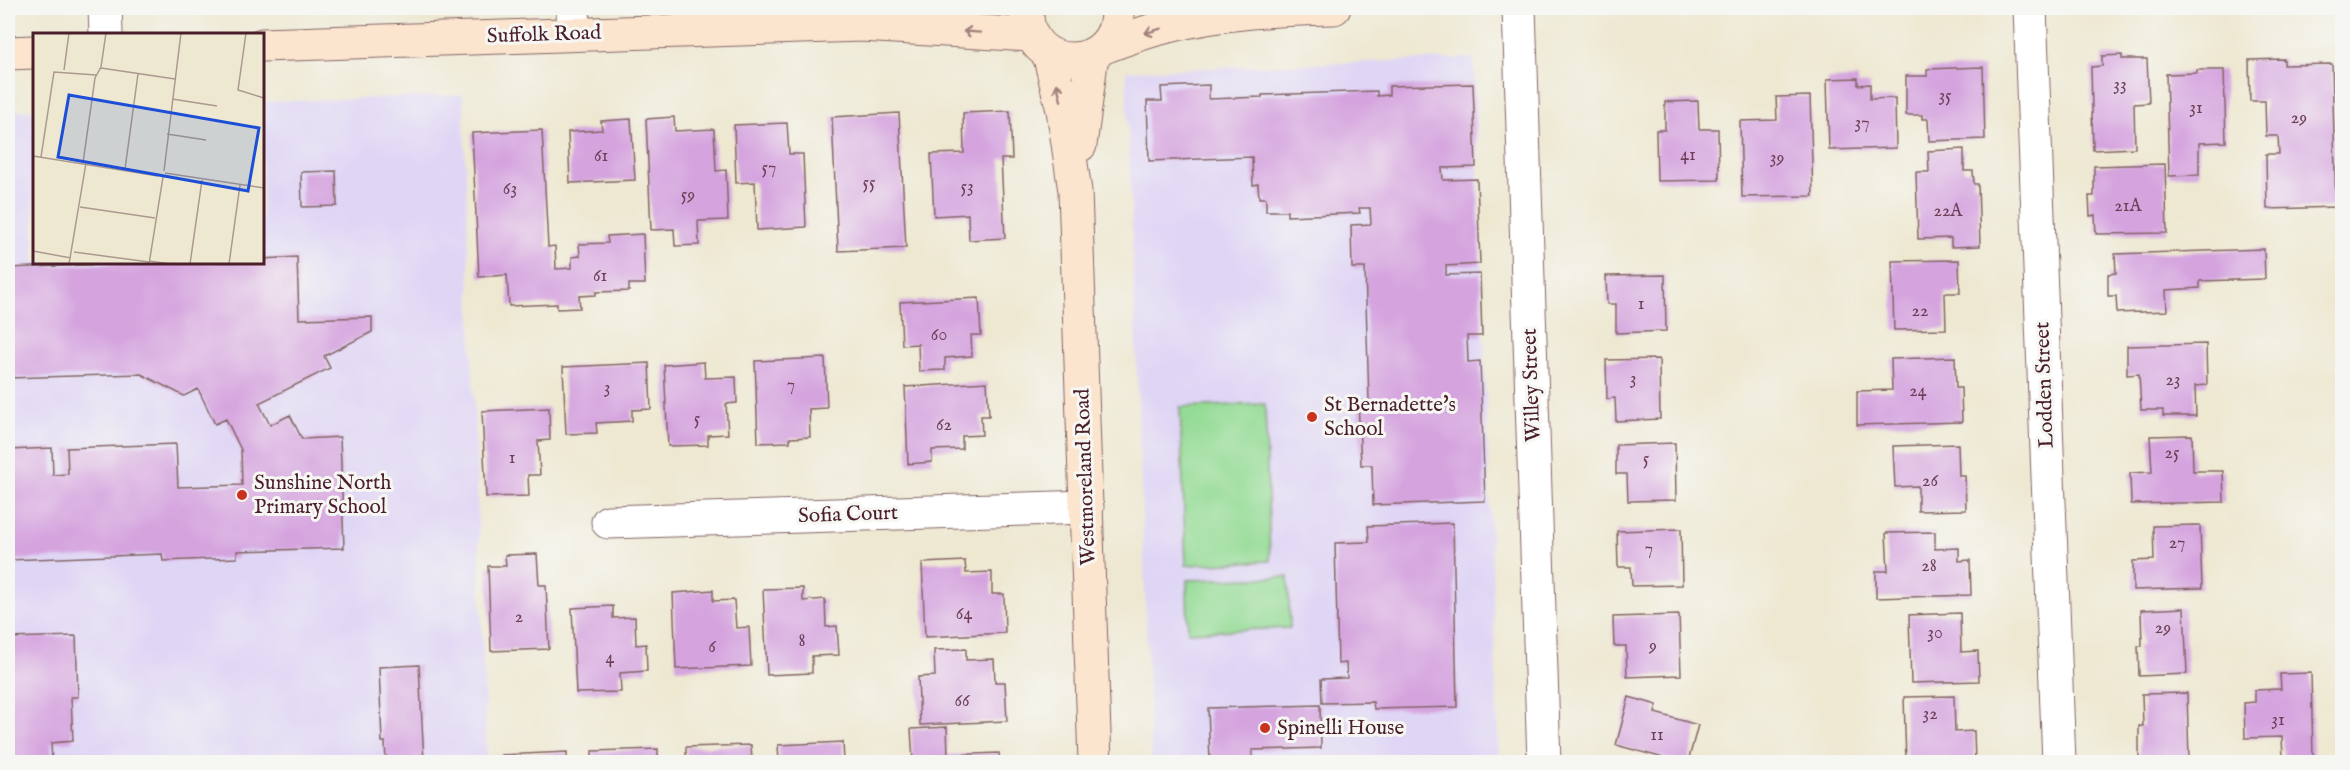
<svg xmlns="http://www.w3.org/2000/svg" width="2350" height="770" viewBox="0 0 2350 770" font-family="'IM FELL English',serif">
  <style>
    .built { fill: #dfd5f5 }
    .green { fill: #94db95; stroke: #6f7d60; stroke-width: 1.5 }
    .building { fill: #d5a4df }
    .lines { fill: none; stroke-linecap: round; stroke-linejoin: round }
    .street-casing { stroke: #836565; stroke-width: 35 }
    .secondary-casing { stroke: #836565; stroke-width: 35 }
    .street { stroke: #fff; stroke-width: 33 }
    .secondary { stroke: #fce5cf; stroke-width: 33 }
    .oneway { stroke: #a3827d }
    .poi-dot { fill: #c8321e; stroke: #f6f6f2; stroke-width: 2 }
    .labels { text-anchor: middle; dominant-baseline: central; stroke-width: 6; stroke-linejoin: round; paint-order: stroke }
    .number-label { font-size: 18px; fill: #6d4058 }
    .street-label { font-size: 21px; fill: #4a1f2b; stroke: #f6f6f2 }
    .poi-label { font-size: 21px; fill: #4a1f2b; stroke: #f6f6f2; text-anchor: start }
    .inset-road { fill: none; stroke: #ac988f; stroke-width: 1.5 }
    .view { fill: #1d4ed8; fill-opacity: 0.15; stroke: #1d4ed8; stroke-width: 3 }
    .inset-edge { fill: none; stroke: #4a1f2b; stroke-width: 3 }
  </style>
  <rect width="100%" height="100%" fill="#f6f6f2"/>
  <filter id="ink" filterUnits="userSpaceOnUse"><feTurbulence type="fractalNoise" baseFrequency=".0167" numOctaves="2"/><feDisplacementMap in="SourceGraphic" scale="12" xChannelSelector="R" yChannelSelector="G"/><feConvolveMatrix kernelMatrix="1 2 1 2 8 2 1 2 1" color-interpolation-filters="sRGB"/></filter>
  <filter id="wash" filterUnits="userSpaceOnUse"><feTurbulence type="fractalNoise" baseFrequency=".008" numOctaves="4" result="noise"/><feDisplacementMap in="SourceGraphic" scale="24" xChannelSelector="R" yChannelSelector="G"/><feGaussianBlur stdDeviation="1.35" result="paint"/><feColorMatrix in="noise" values="0 0 0 0 0 0 0 0 0 0 0 0 0 0 0 0 0 1.4 0 .05"/><feComposite in="paint" operator="in"/></filter>
  <g filter="url(#wash)">
    <rect width="100%" height="100%" fill="#eee8d1"/>
    <path class="built" d="M1474 58 1499 762H1151L1126 71Z
      M463 95 487 762H8V111L34 110V262H262L263 102Z"/>
    <path class="green" d="M1265 404 1270 561 1186 565 1180 407Z
      M1288 577 1290 628 1188 632 1187 580Z"/>
    <g id="blocks">
      <path class="building" d="M2122 55V59H2147L2149 103 2134 104 2135 148 2093 150 2091 67 2102 66V56Z
        M2284 59V65L2332 64 2336 207 2267 209 2266 154H2279L2278 136H2266L2265 101H2250L2249 60Z
        M2342 60V182H2341L2337 61Z
        M1983 67 1985 139 1929 141 1928 119H1922V115H1906V76H1927V69Z
        M2197 70H2224L2226 142 2199 143V175L2169 176 2166 74 2197 73Z
        M1858 78V85L1870 84V99L1895 98 1896 148 1829 150 1827 79Z
        M1473 84 1476 167 1442 168 1443 180 1477 179 1480 264 1446 266V275L1480 274 1482 336H1467L1468 362 1480 361 1485 501 1373 505 1372 465H1361L1358 401H1369L1365 268H1352L1351 225 1371 224 1370 208H1359L1360 213 1287 216V211H1266V198H1259L1258 184 1253 185 1252 157 1149 161 1147 101H1162L1161 87 1209 85V99L1262 97V95L1377 91V96L1389 95V86Z
        M1810 96 1813 196 1742 197 1740 121 1777 120 1776 97Z
        M1698 101 1699 129H1718L1719 180 1657 181 1656 130H1665V102Z
        M1010 111 1012 159H1001L1005 238 969 240 968 214 934 216 931 154 964 153 963 113Z
        M899 113 906 248 838 251 832 117Z
        M674 117 675 131 714 129 716 171 726 170 728 220 698 221 699 245 675 246 674 229 651 230 646 119Z
        M631 119 635 180 570 183 568 132 602 130 601 121Z
        M787 123 789 154H803L806 227 757 230 755 182 736 183 734 125Z
        M542 130 548 247 555 246 556 269 572 268V257L580 256 579 244 608 243 607 236 643 234 645 284H629V291L596 292V295L579 296 580 308 557 309V304L509 306 507 275 479 277 472 133Z
        M1964 149V171H1973L1974 184H1978L1980 246 1951 247V238L1918 239 1916 172H1929L1928 151Z
        M2165 164 2167 233 2096 234 2095 215 2090 216 2089 196H2094V166Z
        M336 171 337 206 302 207 301 172Z
        M2264 249 2265 279 2200 281V288L2166 290 2167 311 2117 313 2116 296H2108V274L2116 273 2115 254Z
        M297 257 299 319 372 317V332L324 356 330 368 259 403 270 425 290 415 302 439 340 437 344 548 237 551V558L163 561 162 554 8 560V450L52 448 53 475 68 474 67 448 176 444 178 487 242 485 241 450 226 419 215 424 198 389 184 396 141 374 8 378V268L156 262H262V259Z
        M1959 260 1960 293H1945L1946 329 1894 330 1892 261Z
        M1665 275 1666 331 1616 333V304H1607L1606 276Z
        M979 298 981 335H971L972 356 945 358V370L919 371 918 344 902 345 900 302Z
        M2206 344 2207 385 2195 386 2196 416H2163V410H2141L2139 374 2127 375V346Z
        M1955 357 1956 388H1961L1962 422 1857 425V391L1892 390 1891 359Z
        M825 358 827 408 809 409 810 437 790 438V442L758 443 755 361Z
        M1659 359 1660 419 1616 421 1615 398 1607 399 1606 360Z
        M704 362 705 378 736 377 737 403 726 404 728 434 708 435V445L668 446 664 365Z
        M649 363 651 409 632 410V421L596 423 597 433 566 434 563 367Z
        M987 382 989 416H981L982 435 962 436V449L932 450V462L908 464 905 387Z
        M549 408 550 440 538 441 540 475H528L529 496 486 497 482 411Z
        M2192 435 2193 471H2223L2224 502 2131 504 2130 473 2152 472 2150 436Z
        M1675 443 1676 500 1628 501 1627 474H1616V445Z
        M1958 444 1959 476H1965L1966 510 1918 511V486L1895 487 1893 446Z
        M1453 523 1457 707 1374 709 1373 702 1322 703 1321 679 1347 678 1346 663 1338 664 1335 543 1369 542 1368 526Z
        M2200 525 2202 588 2133 590V561L2154 560 2153 526Z
        M1681 529 1682 585 1632 586 1631 567H1618L1617 531Z
        M1935 532V549L1959 548V561L1970 560 1971 595 1876 598V571H1888L1886 533Z
        M537 554 539 585H546L549 649 491 651 488 566H506L505 555Z
        M965 561 966 573 992 572V594H1004L1005 633 925 637 922 563Z
        M803 588V601L825 599 826 627 837 626 839 655 812 656V673L767 675 763 589Z
        M713 590V601L734 600 736 628 749 627 751 666 676 669 673 593Z
        M613 606V618L635 617 636 645 646 644 647 671 620 673 621 692 576 693 572 608Z
        M2184 608 2187 674 2139 676 2138 646H2142L2141 610Z
        M1960 613 1961 652 1978 651 1979 681 1911 683 1909 615Z
        M1679 615 1681 675 1627 677 1626 646H1614L1613 617Z
        M76 636 78 697H71L73 741 51 743 52 762H8V638Z
        M966 649V660L994 659 995 682H1005L1007 721 920 725 918 677 935 676 934 650Z
        M419 665 424 762H386L385 742H382L379 667Z
        M2311 673 2313 757 2283 758 2282 737 2245 738 2244 703 2255 702V690L2281 689 2280 674Z
        M2187 693 2189 759 2139 761V726H2143L2142 694Z
        M1954 696 1955 732 1974 731 1975 762H1906L1904 697Z
        M1629 697 1657 705 1655 713 1698 725 1688 762H1678L1616 745Z
        M1320 705 1321 748 1252 750V762H1210L1208 708Z
        M947 727 948 755 999 753 1000 762H913L911 729Z
        M843 742 844 762H779L778 745Z
        M751 745 752 762H686V747Z
        M658 749V762H592V751Z
        M567 752V762H501V755Z"/>
    </g>
  </g>
  <g filter="url(#ink)">
    <use href="#blocks" fill-opacity="0" stroke="#836565" stroke-width="1.5"/>
    <g class="lines">
      <defs>
        <path id="street" d="M105 8 106 34
          M573 8 574 34
          M1519 8 1544 762
          M2030 8 2059 762
          M608 522 1087 507"/>
        <path id="secondary" d="M1027 8C1023 76 1120 76 1117 8
          M262 45 861 25 1031 35
          M1104 47C1125 39 1147 31 1169 26 1223 12 1279 9 1334 8
          M8 53 34 52
          M1049 54 1063 110 1075 191 1095 762
          M1080 145 1092 55"/>
      </defs>
      <use href="#street" class="street-casing"/>
      <use href="#secondary" class="secondary-casing"/>
      <use href="#street" class="street"/>
      <use href="#secondary" class="secondary"/>
    </g>
    <defs><path id="oneway-shaft" d="M-6 0H5M1.5-3L5.5 0L1.5 3" fill="none" stroke-width="1.6" stroke-linecap="round" stroke-linejoin="round" transform="scale(1.5)"/></defs>
    <g class="oneway">
      <use href="#oneway-shaft" transform="translate(1153 31) rotate(163)"/>
      <use href="#oneway-shaft" transform="translate(972 32) rotate(-176)"/>
      <use href="#oneway-shaft" transform="translate(1059 92) rotate(-103)"/>
    </g>
  </g>
  <g class="poi-dot">
    <circle cx="1312" cy="417" r="6"/>
    <circle cx="242" cy="495" r="6"/>
    <circle cx="1265" cy="728" r="6"/>
  </g>
  <g class="labels">
    <g class="number-label">
      <text x="2120" y="85">33</text>
      <text x="1945" y="96">35</text>
      <text x="2196" y="108">31</text>
      <text x="2299" y="118">29</text>
      <text x="1862" y="123">37</text>
      <text x="1688" y="155">41</text>
      <text x="601" y="156">61</text>
      <text x="1777" y="158">39</text>
      <text x="769" y="168">57</text>
      <text x="869" y="183">55</text>
      <text x="967" y="187">53</text>
      <text x="510" y="189">63</text>
      <text x="688" y="195">59</text>
      <text x="2128" y="206">21A</text>
      <text x="1948" y="211">22A</text>
      <text x="600" y="276">61</text>
      <text x="1641" y="304">1</text>
      <text x="1920" y="311">22</text>
      <text x="939" y="335">60</text>
      <text x="1633" y="379">3</text>
      <text x="2173" y="380">23</text>
      <text x="791" y="385">7</text>
      <text x="607" y="388">3</text>
      <text x="1918" y="391">24</text>
      <text x="697" y="419">5</text>
      <text x="944" y="425">62</text>
      <text x="2172" y="453">25</text>
      <text x="512" y="458">1</text>
      <text x="1646" y="459">5</text>
      <text x="1930" y="481">26</text>
      <text x="2177" y="543">27</text>
      <text x="1649" y="549">7</text>
      <text x="1929" y="566">28</text>
      <text x="964" y="614">64</text>
      <text x="519" y="617">2</text>
      <text x="2163" y="628">29</text>
      <text x="1935" y="633">30</text>
      <text x="802" y="641">8</text>
      <text x="1653" y="646">9</text>
      <text x="712" y="647">6</text>
      <text x="610" y="658">4</text>
      <text x="962" y="701">66</text>
      <text x="1930" y="714">32</text>
      <text x="2278" y="720">31</text>
      <text x="1657" y="735">11</text>
    </g>
    <g class="street-label">
      <text transform="translate(544 35) rotate(-2)">Suffolk Road</text>
      <text transform="translate(1532 385) rotate(-92)">Willey Street</text>
      <text transform="translate(2045 385) rotate(-92)">Lodden Street</text>
      <text transform="translate(1086 477) rotate(-92)">Westmoreland Road</text>
      <text transform="translate(848 515) rotate(-2)">Sofia Court</text>
    </g>
    <g class="poi-label">
      <text x="1324" y="405">St Bernadette's<tspan x="1324" dy="24">School</tspan></text>
      <text x="254" y="483">Sunshine North<tspan x="254" dy="24">Primary School</tspan></text>
      <text x="1277" y="728">Spinelli House</text>
    </g>
  </g>
  <g transform="translate(33 33)">
    <rect width="231" height="231" fill="#eee8d1"/>
    <path class="inset-road" d="M213 0 205 57 231 65M68 35 142 46M31 37 36 0M139 66 184 73M134 101 173 107M0 123 125 143M8 124 21 39 63 42M50 130 62 45 68 34 73 0M92 136 105 41M131 138 148 0M132 140 231 155M47 174 122 185M0 218 38 225M41 219 116 229M116 228 138 231M36 231 53 130M116 231 130 144M157 231 169 147M196 231 207 152"/>
    <path class="view" d="M36 62 226 95 215 158 25 124Z"/>
    <rect width="231" height="231" class="inset-edge"/>
  </g>
  <rect width="2350" height="770" fill="none" stroke="#f6f6f2" stroke-width="30"/>
</svg>
